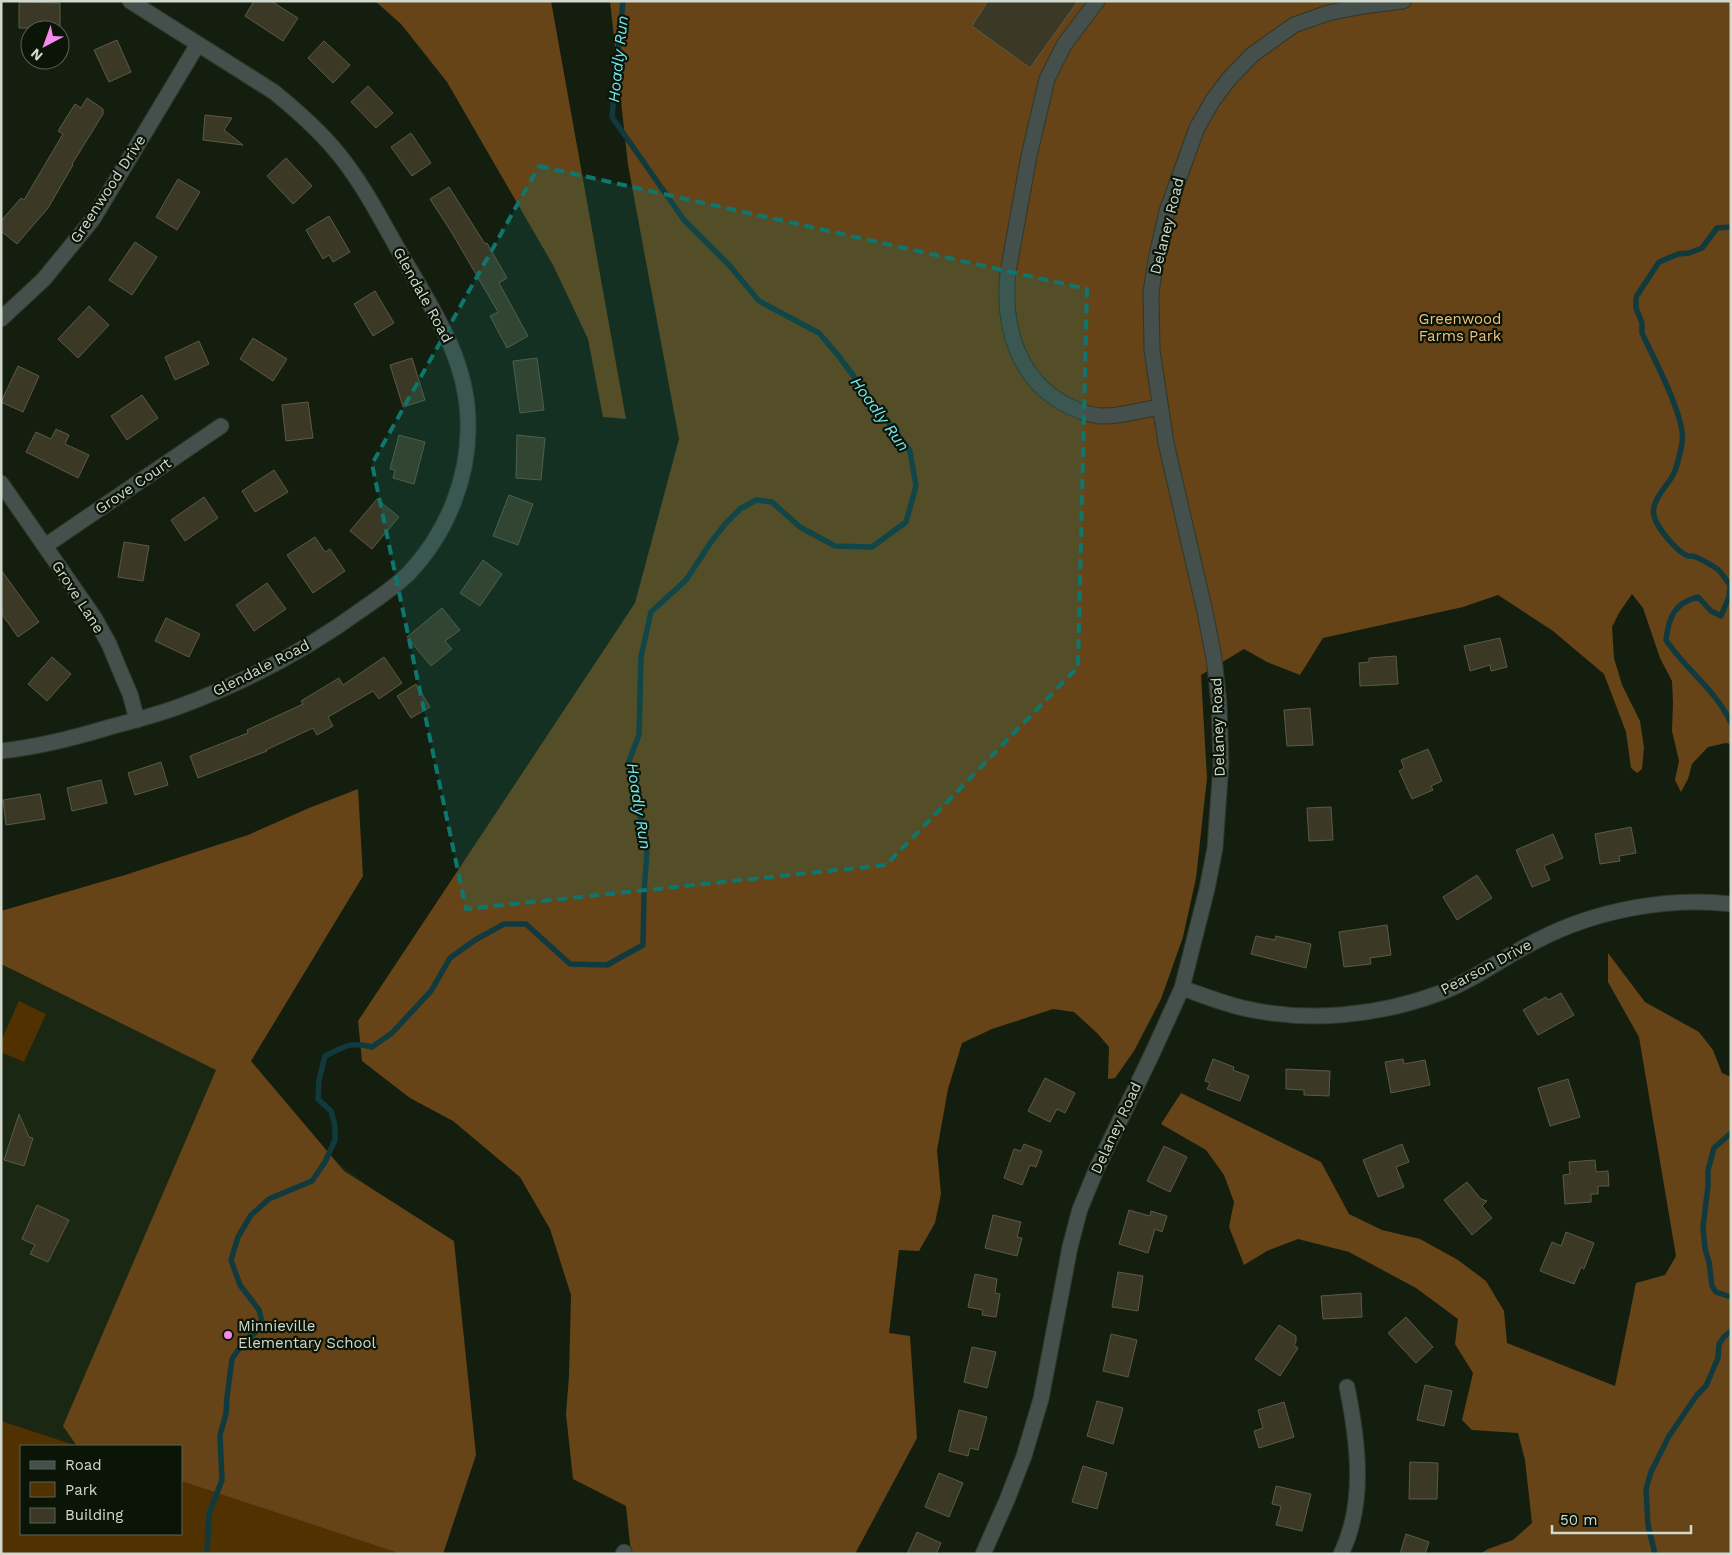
<svg xmlns="http://www.w3.org/2000/svg" width="1732" height="1555" viewBox="0 0 1732 1555" font-family="'Work Sans',sans-serif">
  <style>
    .built { fill: #1a2813 }
    .green { fill: #513100 }
    .forest { fill: #664417 }
    .lines { fill: none; stroke-linecap: round; stroke-linejoin: round }
    .stream { stroke: #113a3e; stroke-width: 5.5 }
    .building { fill: #3b3925; stroke: #5c5a45 }
    .minor-casing { stroke: #2e382a; stroke-width: 17 }
    .minor { stroke: #454f4b; stroke-width: 15 }
    .marked { fill: #0f766e; fill-opacity: 0.2; stroke: #0f766e; stroke-width: 4; stroke-dasharray: 10 6; stroke-linejoin: round }
    .poi-dot { fill: #f788ec; stroke: #0b1507; stroke-width: 2 }
    .labels { text-anchor: middle; dominant-baseline: central; stroke-width: 4.5; stroke-linejoin: round; paint-order: stroke }
    .street-label { font-size: 15px; fill: #d1d8ce; stroke: #0b1507 }
    .park-label { font-size: 15px; fill: #f6be7b; stroke: #0b1507 }
    .poi-label { font-size: 15px; fill: #d1d8ce; stroke: #0b1507; text-anchor: start }
    .water-label { font-size: 16px; font-style: italic; fill: #73e7f1; stroke: #0b1507 }
  </style>
  <rect width="100%" height="100%" fill="#141e0f"/>
  <path class="built" d="M1 964 216 1069 450 1249 401 1554 181 1481V1446H78L1 1421Z"/>
  <path class="green" d="M19 1001 46 1014 24 1062 1 1052V1041Z
    M1 1421 78 1446H21V1534H181V1481L401 1554H1Z"/>
  <path class="forest" d="M375 1H551L626 419 603 417 588 339 553 265 447 82 401 24Z
    M610 1H1731V744L1726 743 1708 747 1692 764 1688 779 1681 792 1675 780 1679 761 1672 731 1673 702 1672 681 1660 658 1643 608 1632 594 1619 613 1612 627 1614 658 1622 685 1640 721 1644 748 1642 769 1637 773 1631 768 1626 732 1604 674 1553 631 1498 595 1463 607 1323 638 1300 675 1267 662 1244 649 1201 675 1207 778 1196 878 1183 937 1161 999 1134 1051 1115 1078 1108 1079 1109 1047 1097 1033 1074 1012 1053 1009 992 1029 962 1043 948 1089 937 1150 941 1194 935 1223 919 1251 899 1250 889 1333 910 1336 917 1438 855 1554H631L626 1506 573 1479 566 1414 569 1376 571 1295 550 1229 520 1177 453 1121 410 1098 362 1061 358 1021 635 603 679 439 628 165Z
    M358 789 363 876 251 1061 344 1171 454 1241 476 1455 443 1554H401L181 1481V1446H77L63 1426 216 1070 1 964V911L125 875 248 835 309 808Z
    M1608 953 1645 1002 1699 1032 1713 1050 1722 1073 1731 1077V1554H1480L1488 1549 1513 1540 1532 1523 1525 1460 1518 1433 1472 1430 1462 1420 1473 1373 1455 1344 1458 1319 1416 1288 1349 1252 1298 1239 1267 1251 1244 1265 1229 1227 1234 1202 1224 1175 1206 1150 1161 1124 1181 1093 1321 1162 1349 1214 1382 1230 1420 1239 1458 1260 1486 1281 1504 1311 1507 1343 1615 1386 1636 1283 1665 1275 1676 1256 1639 1037 1608 982Z"/>
  <g class="lines">
    <path class="stream" d="M1731 227 1717 228 1702 248 1689 253 1678 254 1659 262 1636 297V308L1642 323V333C1653 357 1687 420 1682 443 1681 450 1677 466 1674 473 1669 485 1650 500 1654 516 1657 528 1677 552 1688 556 1689 556 1694 556 1696 557 1701 559 1711 565 1716 568 1721 571 1726 580 1730 585L1729 597 1721 616 1711 611 1698 597C1674 603 1669 617 1666 640 1686 670 1716 690 1731 723
      M1731 1133 1714 1148 1708 1170V1186L1703 1227 1705 1249 1709 1262 1712 1286 1716 1292 1731 1297
      M207 1554 209 1514 222 1480 220 1435 226 1414 227 1397 232 1359 243 1343 255 1333 262 1322 259 1310 240 1285 231 1260 238 1237 251 1215 269 1199 312 1181 325 1162 335 1140V1126L331 1111 318 1099 319 1080 325 1056C344 1047 350 1041 372 1047L392 1033 431 991 450 958 475 940 504 924H526L570 964 607 965 643 945 644 893 647 852 629 761 639 735 641 657 651 612 686 580 711 542 726 523 740 509 756 500 772 502 800 527 835 546 872 547 906 522 916 486 910 451 837 354 819 333 759 301 729 265 684 220 612 117 623 1
      M1655 1554 1648 1525 1646 1489 1651 1472 1669 1436 1697 1395 1706 1386 1718 1358 1719 1344 1724 1337 1731 1331"/>
  </g>
  <path class="building" d="M254 1H271L298 18 283 41 245 16Z
    M988 1H1078L1030 68 972 26Z
    M19 2 60 3V28H19Z
    M117 40 131 72 109 82 94 50Z
    M324 41 350 65 333 83 308 58Z
    M368 86 393 113 376 128 351 102Z
    M87 98 103 109V114L72 164 73 165 48 208 17 244 1 231V221L21 198 24 200 63 134 58 131 75 104 81 108Z
    M205 115 232 118 224 130 243 145 203 140Z
    M411 133 431 163 412 176 391 147Z
    M286 158 312 186 293 204 267 176Z
    M178 179 200 192 177 230 156 217Z
    M449 187 485 244 487 243 507 278 499 283 528 336 507 348 490 316 498 312 452 233 430 199Z
    M329 216 350 252 333 262 329 255 323 259 306 230Z
    M135 242 157 257 132 295 109 280Z
    M375 291 394 323 373 336 354 304Z
    M89 306 109 325 78 358 58 339Z
    M253 338 287 359 273 381 240 359Z
    M199 341 209 364 175 380 165 357Z
    M412 358 425 400 403 407 390 365Z
    M537 358 544 410 520 413 513 361Z
    M18 366 39 376 23 412 1 402Z
    M142 395 158 418 127 440 111 416Z
    M308 402 313 438 286 441 282 405Z
    M56 429 69 435 65 444 89 455 78 478 26 452 36 432 51 439Z
    M399 435 425 442 414 484 393 478 395 470 390 469Z
    M517 435 545 438 541 480 516 478Z
    M274 470 288 492 255 512 242 491Z
    M509 495 533 504 518 545 493 536Z
    M204 497 218 518 185 541 171 520Z
    M377 499 399 517 372 549 350 531Z
    M315 537 325 552 330 549 345 571 313 593 287 555Z
    M124 542 149 546 143 581 118 577Z
    M483 560 502 574 480 606 460 593Z
    M1 570 39 622 18 637 1 613Z
    M267 583 286 609 254 631 236 605Z
    M442 608 460 630 445 641 452 649 431 666 407 637Z
    M166 618 200 634 189 657 155 641Z
    M1500 638 1507 667 1491 671 1490 665 1470 671 1464 646Z
    M1396 656 1398 684 1360 686 1359 663 1369 662V658Z
    M52 657 71 674 47 701 28 684Z
    M384 657 402 683 379 699 373 691 328 717 333 726 317 735 313 728 266 750 267 751 198 778 190 756 248 733 247 730 303 704 301 701 339 678 343 685Z
    M416 684 430 707 411 718 397 696Z
    M1310 708 1313 745 1287 746 1284 710Z
    M1428 749 1442 781 1431 786 1433 790 1412 799 1399 771 1404 768 1401 760Z
    M161 762 168 785 135 795 128 773Z
    M101 780 107 803 72 811 67 788Z
    M40 794 45 819 6 825 3 800Z
    M1331 807 1333 840 1309 841 1307 808Z
    M1631 827 1636 853 1619 856 1620 861 1600 864 1595 834Z
    M1553 834 1563 858 1544 866 1550 880 1532 887 1516 850Z
    M1477 875 1492 898 1457 920 1443 897Z
    M1387 925 1391 955 1370 958 1371 964 1344 967 1339 932Z
    M1256 936 1275 940 1276 936 1311 944 1306 968 1251 954Z
    M1561 993 1574 1015 1538 1035 1523 1010 1546 997 1548 1000Z
    M1213 1059 1234 1067 1233 1070 1249 1076 1240 1101 1207 1089 1210 1083 1205 1081Z
    M1403 1059 1404 1064 1425 1060 1430 1085 1391 1093 1385 1062Z
    M1286 1069 1330 1071 1329 1096 1304 1095V1090L1286 1089Z
    M1045 1078 1075 1093 1065 1113 1057 1109 1050 1122 1028 1111Z
    M1568 1079 1580 1117 1550 1126 1538 1088Z
    M19 1114 29 1137 33 1138 24 1166 4 1160Z
    M1024 1144 1042 1151 1036 1167 1030 1165 1022 1185 1004 1178 1014 1149 1021 1151Z
    M1402 1144 1409 1162 1396 1167 1404 1187 1378 1197 1363 1160Z
    M1164 1146 1187 1157 1170 1192 1147 1181Z
    M1595 1160 1596 1172 1608 1171 1609 1186H1598V1194H1591V1202L1565 1204 1563 1175 1570 1174 1569 1162Z
    M1467 1182 1481 1199 1487 1201 1482 1206 1492 1218 1472 1235 1444 1200Z
    M37 1205 69 1220 48 1262 30 1254 35 1245 22 1239Z
    M1129 1210 1150 1216 1151 1211 1167 1216 1162 1232 1155 1229 1148 1253 1119 1244Z
    M993 1215 1021 1222 1017 1237 1022 1238 1017 1256 985 1248Z
    M1566 1232 1594 1243 1584 1269 1581 1267 1574 1284 1540 1271 1552 1242 1561 1246Z
    M1118 1272 1143 1276 1138 1311 1112 1307Z
    M975 1274 997 1279 995 1293 1000 1294 996 1317 982 1315 983 1310 968 1307Z
    M1361 1293 1362 1317 1323 1319 1321 1296Z
    M1406 1317 1433 1347 1416 1363 1388 1333Z
    M1279 1325 1296 1336V1342L1294 1345 1298 1348 1280 1376 1255 1359Z
    M1111 1334 1137 1340 1128 1377 1103 1371Z
    M972 1347 996 1352 987 1388 964 1382Z
    M1425 1385 1452 1391 1444 1426 1417 1420Z
    M1097 1401 1123 1408 1113 1444 1087 1436Z
    M1284 1402 1294 1437 1259 1448 1254 1431 1263 1428 1258 1410Z
    M959 1410 987 1417 978 1450 970 1448 968 1456 949 1451Z
    M1410 1462 1438 1463 1437 1499H1409Z
    M1083 1466 1107 1473 1097 1509 1072 1502Z
    M939 1473 963 1483 949 1517 925 1507Z
    M1276 1486 1311 1494 1302 1531 1276 1525 1281 1506 1272 1504Z
    M917 1532 941 1543 936 1554H907Z
    M1406 1534 1429 1542 1425 1554H1400Z"/>
  <g class="lines">
    <defs>
      <path id="minor" d="M1097 1 1064 45 1047 79 1029 156 1008 272C1002 326 1018 383 1071 407 1079 411 1090 415 1100 416 1119 417 1141 410 1160 407
        M1 319 44 279 93 219 198 44
        M1 483 94 617 109 644 121 673 130 694 137 720
        M45 546 221 426
        M1 751C38 747 74 738 110 727 133 721 156 715 178 707 243 683 305 651 361 610 377 599 395 587 409 573 447 533 470 476 468 421 467 361 435 313 406 263 384 226 364 184 336 151 318 129 296 110 274 92L130 1
        M1182 988C1202 995 1222 1003 1243 1008 1308 1023 1378 1016 1440 993 1475 980 1506 955 1540 939 1597 910 1667 897 1731 904
        M623 1554 624 1552
        M983 1554 1007 1500 1024 1456 1041 1399 1070 1247 1080 1209 1097 1168 1152 1054 1182 988 1207 889 1215 848 1221 764 1219 703 1214 658 1205 612 1166 443 1152 350 1151 292 1157 255 1167 211 1197 128 1213 100 1229 79 1252 55 1294 25 1328 13 1363 6 1403 1
        M1341 1554C1366 1503 1358 1441 1347 1387"/>
    </defs>
    <use href="#minor" class="minor-casing"/>
    <use href="#minor" class="minor"/>
  </g>
  <path class="marked" d="M539 166 1087 289 1078 667 886 865 466 909 372 464Z"/>
  <circle class="poi-dot" cx="228" cy="1335" r="5"/>
  <g class="labels">
    <g class="street-label">
      <text transform="translate(108 189) rotate(-57)">Greenwood Drive</text>
      <text transform="translate(1167 226) rotate(-76)">Delaney Road</text>
      <text transform="translate(423 295) rotate(61)">Glendale Road</text>
      <text transform="translate(133 486) rotate(-34)">Grove Court</text>
      <text transform="translate(78 597) rotate(57)">Grove Lane</text>
      <text transform="translate(261 668) rotate(-27)">Glendale Road</text>
      <text transform="translate(1218 727) rotate(-92)">Delaney Road</text>
      <text transform="translate(1486 967) rotate(-28)">Pearson Drive</text>
      <text transform="translate(1116 1128) rotate(-65)">Delaney Road</text>
    </g>
    <g class="park-label">
      <text x="1460" y="319">Greenwood<tspan x="1460" dy="17">Farms Park</tspan></text>
    </g>
    <g class="poi-label">
      <text x="238" y="1326">Minnieville<tspan x="238" dy="17">Elementary School</tspan></text>
    </g>
    <g class="water-label">
      <text transform="translate(618 59) rotate(-84)">Hoadly Run</text>
      <text transform="translate(880 414) rotate(54)">Hoadly Run</text>
      <text transform="translate(639 806) rotate(81)">Hoadly Run</text>
    </g>
  </g>
  <rect width="1732" height="1555" fill="none" stroke="#d1d8ce" stroke-width="5"/>
  <rect x="20" y="1445" width="162" height="90" fill="#0b1507" stroke="#5a6357"/>
  <rect x="30" y="1461" width="25" height="8" fill="#454f4b" stroke="#5a6357"/>
  <text x="65" y="1470" font-size="15" fill="#d1d8ce">Road</text>
  <rect x="30" y="1482" width="25" height="15" fill="#513100" stroke="#5a6357"/>
  <text x="65" y="1495" font-size="15" fill="#d1d8ce">Park</text>
  <rect x="30" y="1508" width="25" height="15" fill="#3b3925" stroke="#5a6357"/>
  <text x="65" y="1520" font-size="15" fill="#d1d8ce">Building</text>
  <g transform="translate(45 45) rotate(221)"><circle r="24" fill="#0b1507" stroke="#5a6357"/>
  <path d="M0-4L9 19L0 12L-9 19Z" fill="#f788ec"/>
  <text y="-8" font-size="14" font-weight="bold" text-anchor="middle" fill="#d1d8ce">N</text>
  </g>
  <path d="M1552 1525v8h139v-8" fill="none" stroke="#d1d8ce" stroke-width="2.5"/>
  <text x="1560" y="1525" font-size="15" fill="#d1d8ce" stroke="#0b1507" stroke-width="4" paint-order="stroke">50 m</text>
</svg>
